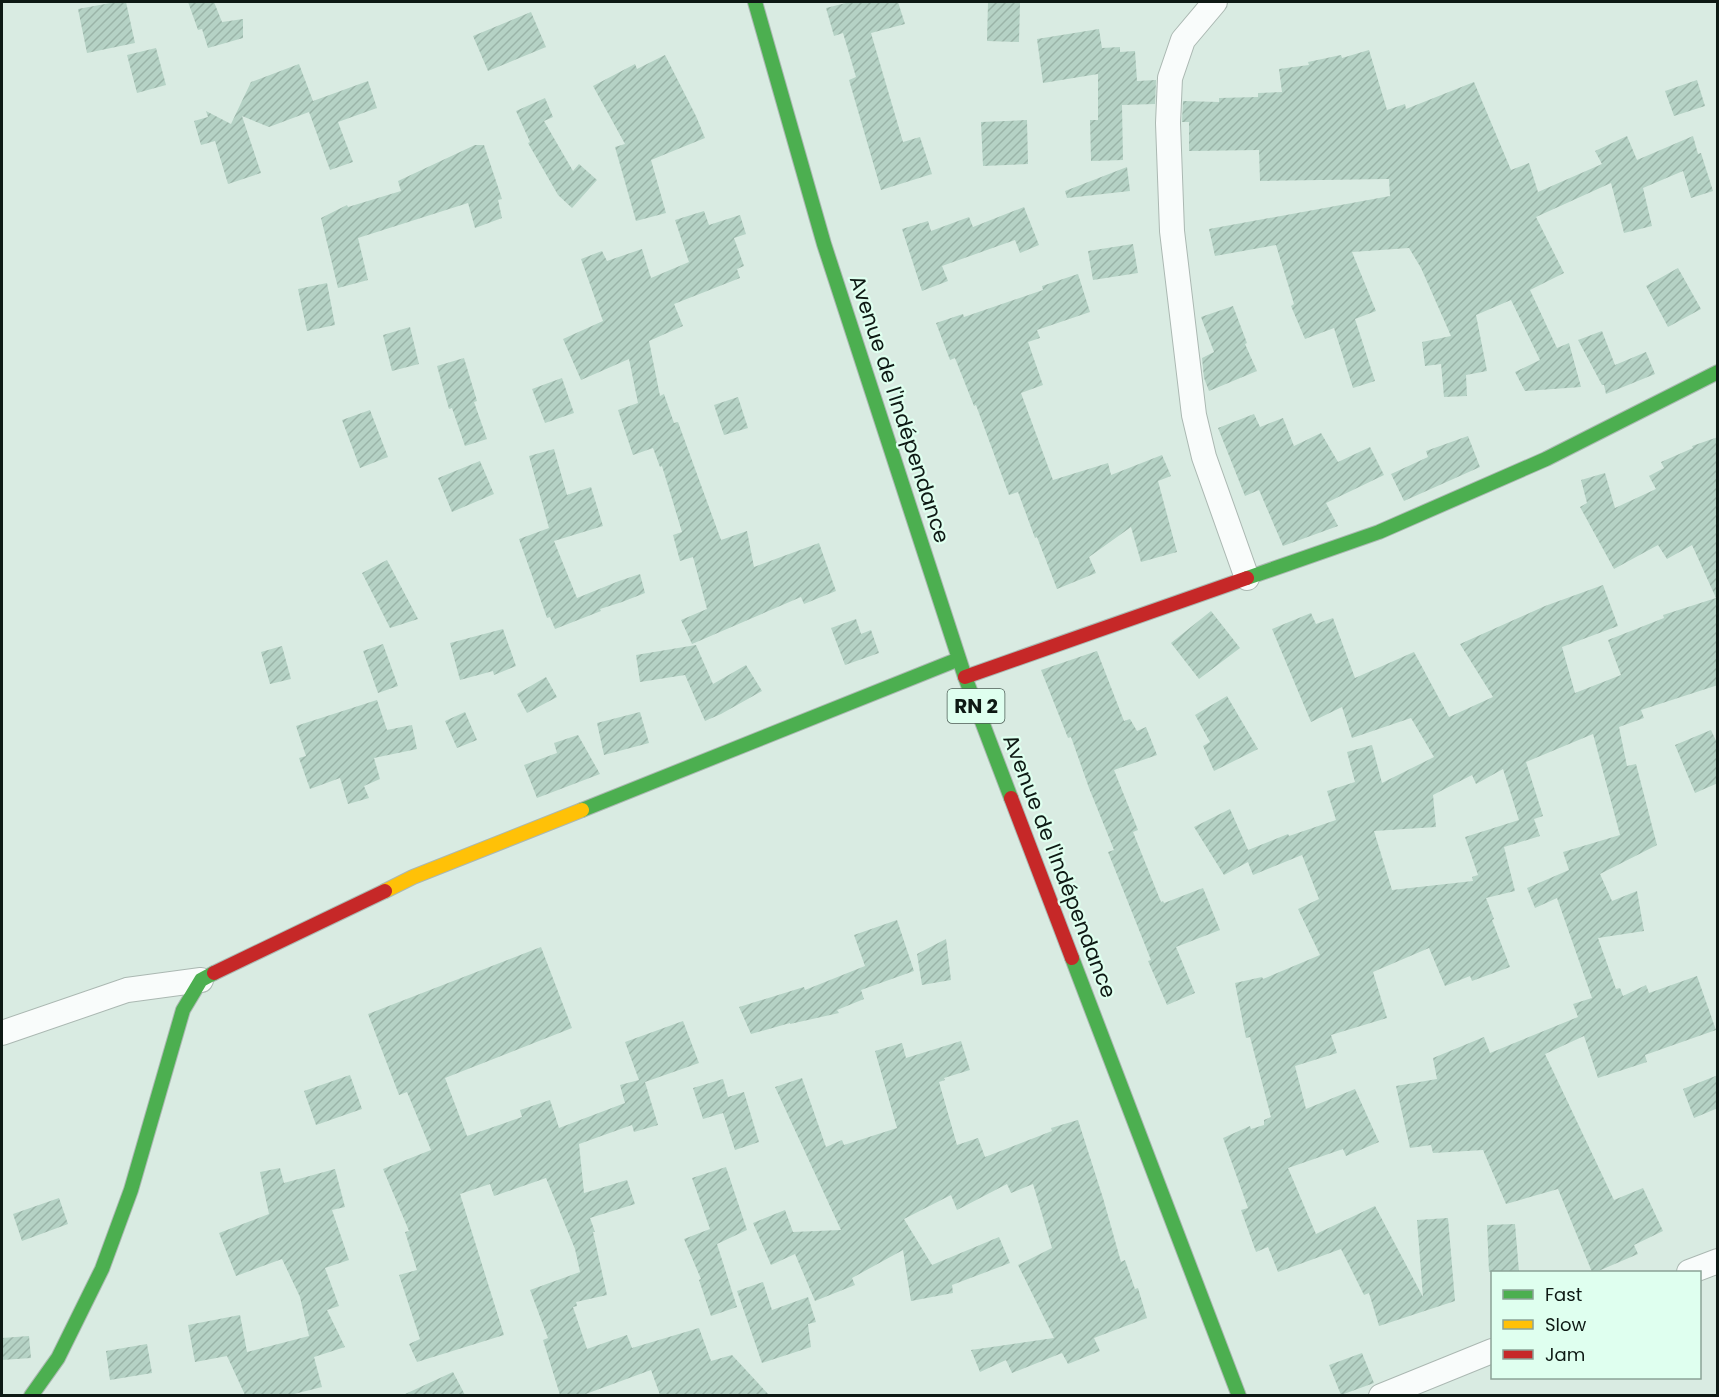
<svg xmlns="http://www.w3.org/2000/svg" width="1719" height="1397" viewBox="0 0 1719 1397" font-family="Poppins,sans-serif">
  <style>
    .building { fill: url(#building-hatch); fill-rule: evenodd }
    .lines { fill: none; stroke-linecap: round; stroke-linejoin: round }
    .street-casing { stroke: #abb8b2; stroke-width: 26 }
    .fast-casing { stroke: #abb8b2; stroke-width: 16 }
    .slow-casing { stroke: #abb8b2; stroke-width: 16 }
    .jam-casing { stroke: #abb8b2; stroke-width: 16 }
    .street { stroke: #f9fcfb; stroke-width: 24 }
    .fast { stroke: #4caf50; stroke-width: 14 }
    .slow { stroke: #ffc107; stroke-width: 14 }
    .jam { stroke: #c62828; stroke-width: 14 }
    .labels { text-anchor: middle; dominant-baseline: central; stroke-width: 4.5; stroke-linejoin: round; paint-order: stroke }
    .shield { fill: #dfffef; stroke: #4d5e56; stroke-width: 1.5 }
    .shield-label { font-size: 20px; font-weight: bold; fill: #0e1914 }
    .street-label { font-size: 21px; fill: #0e1914; stroke: #dfffef }
  </style>
  <defs>
    <pattern id="building-hatch" width="6" height="6" patternUnits="userSpaceOnUse" patternTransform="scale(1.5)"><rect width="6" height="6" fill="#b5d2c5"/><path d="M-1 1l2-2M0 6l6-6M5 7l2-2" fill="none" stroke="#9ab4a8"/></pattern>
  </defs>
  <rect width="100%" height="100%" fill="#d9ebe2"/>
  <path class="building" d="M116 2H126L135 43 87 53 78 9Z
    M188 2H214L222 22 243 19V38L208 48 202 29 198 30Z
    M850 2H898L905 24 871 33 903 142 920 137 932 174 881 190 849 80 856 77 843 33 834 36 826 8Z
    M988 2H1020L1019 42 987 41Z
    M531 12 546 47 488 71 473 36Z
    M1099 29 1102 48 1120 47V52L1135 51 1137 81 1156 80 1155 104 1122 105 1123 160 1091 161 1090 120H1098V74L1043 83 1037 39Z
    M156 48 166 85 137 93 127 55Z
    M1369 50 1387 110 1405 104 1406 109 1474 82 1511 170 1529 163 1538 192 1602 164 1595 151 1627 136 1637 160 1693 136 1698 154 1701 153 1713 191 1691 198 1683 171 1643 188 1652 226 1624 233 1611 183 1536 217 1564 273 1530 290 1557 348 1569 343 1581 387 1525 391 1515 372 1540 360 1511 300 1476 315 1487 371 1466 375 1467 396 1444 397 1441 364 1425 366 1422 342 1451 336 1421 268 1409 248 1352 252 1376 311 1355 319 1375 381 1353 388 1334 328 1305 339 1291 306 1294 304 1276 245 1215 256 1209 229 1390 196 1389 179 1260 181 1259 150 1189 151V122H1182L1183 101 1219 102V98L1258 97V93L1282 92 1279 69 1309 65 1308 62 1341 55 1342 58Z
    M665 55 696 116 705 138 651 160 666 213 636 221 615 147 625 144 593 86 635 64 637 69Z
    M299 64 313 101 368 81 377 108 338 122 353 162 330 170 309 112 269 127 242 116 261 173 228 184 215 141 201 145 194 121 208 117 206 111 231 124 251 82Z
    M1697 80 1705 106 1674 116 1665 91Z
    M545 98 553 117 544 121 573 171 579 164 597 180 572 208 558 195 528 143 530 142 516 111Z
    M1027 120 1028 164 983 166 981 122Z
    M475 145H484L502 199 498 200 502 218 475 228 468 203 358 238 368 280 338 288 321 218 347 205 348 207 401 191 398 181Z
    M1127 167 1130 191 1067 198 1065 191Z
    M1024 207 1039 245 1020 253 1015 240 942 266 948 281 922 291 902 229 928 221 931 231 969 217 973 227Z
    M704 211 709 225 740 215 746 234 734 238 744 266 737 269 740 278 674 304 683 326 649 341 660 396 664 394 674 423 678 422 721 540 747 531 754 567 819 543 836 591 804 604 801 597 692 644 681 620 707 609 693 557 680 561 673 535 682 532 662 466 660 467 653 448 633 455 618 410 638 403 629 359 581 380 563 339 603 321 581 259 602 251 607 261 642 249 651 278 689 262 675 220Z
    M1133 244 1138 273 1093 280 1088 251Z
    M1678 268 1701 309 1668 327 1646 286Z
    M1078 274 1090 312 1037 330 1040 338 1028 342 1043 385 1021 393 1053 480 1108 463 1111 475 1162 455 1171 476 1158 481 1177 552 1141 562 1131 527 1089 557 1096 573 1057 589 1037 537 1035 538 1018 492 1009 495 976 405 974 406 955 358 950 360 936 323 963 314 964 317 1043 290 1042 286Z
    M327 283 335 325 307 331 298 289Z
    M1233 306 1247 343 1245 344 1257 371 1209 391 1204 378 1202 358 1214 352 1201 317Z
    M410 327 419 364 392 371 383 335Z
    M1602 331 1615 365 1646 352 1655 374 1606 394 1604 385H1602L1578 340Z
    M464 358 477 401 474 402 487 439 465 446 452 408 449 409 437 366Z
    M562 378 574 413 545 423 532 389Z
    M738 397 748 428 724 435 714 405Z
    M370 410 388 457 360 468 342 420Z
    M1254 414 1260 427 1283 418 1294 446 1321 433 1338 462 1370 447 1384 475 1326 503 1338 526 1283 546 1259 490 1245 496 1218 428Z
    M1468 436 1480 467 1404 501 1391 474 1428 457 1426 451Z
    M1718 437V685L1641 710 1644 718 1619 727 1627 766 1636 764 1657 845 1600 874 1612 901 1637 891 1644 931 1598 938 1616 989 1620 988 1623 996 1646 985 1649 993 1697 976 1716 1030 1645 1055 1647 1062 1598 1078 1584 1036 1545 1054 1614 1200 1643 1188 1663 1231 1634 1245 1638 1254 1596 1272H1592L1558 1189 1506 1204 1483 1150 1433 1153 1431 1145 1410 1148 1396 1086 1437 1079 1433 1058 1484 1037 1490 1053 1578 1017 1573 1004 1592 998 1557 898 1535 908 1527 888 1569 870 1563 852 1620 835 1593 734 1526 762 1543 816 1534 819 1540 836 1504 847 1515 891 1486 898 1494 919 1492 920 1510 967 1472 981 1470 976 1445 986 1429 948 1373 972 1387 1018 1331 1035 1337 1053 1295 1066 1306 1109 1355 1089 1379 1142 1346 1156 1343 1149 1288 1168 1316 1234 1375 1206 1423 1297 1417 1220 1448 1218 1455 1301 1379 1326 1369 1293 1364 1295 1341 1249 1278 1272 1268 1247 1256 1252 1241 1210 1248 1208 1223 1138 1250 1126 1251 1129 1264 1125V1120L1271 1117 1250 1037 1246 1038 1235 983 1262 977 1263 979 1320 955 1298 909 1319 899 1302 855 1253 875 1248 862 1224 875 1194 827 1230 809 1248 850 1288 834 1289 836 1336 820 1327 791 1355 782 1347 752 1372 745 1382 783 1434 757 1411 718 1352 738 1342 707 1311 722 1272 629 1311 613 1316 624 1333 618 1355 678 1414 652 1449 717 1493 697 1460 644 1545 606 1603 585 1618 626 1562 647 1575 693 1621 675 1608 640 1664 618 1663 615 1716 598 1692 545 1667 559 1658 545 1614 569 1580 507 1587 503 1581 480 1605 473 1615 508 1656 489 1649 476 1664 468 1661 462 1693 448 1692 446ZM1503 769 1519 820 1465 837 1478 875 1472 877 1473 881 1392 890 1374 831 1436 827 1433 795 1472 775 1476 784Z
    M554 449 567 495 591 487 603 526 554 541 577 598 619 581 640 574 645 593 622 602 600 609 601 611 555 629 550 617 547 618 519 539 549 528 529 456Z
    M480 461 494 494 452 512 438 478Z
    M387 560 418 619 390 628 362 573Z
    M1211 611 1240 648 1199 679 1171 643Z
    M856 619 861 634 871 630 879 653 845 665 831 628Z
    M503 629 516 666 494 675 493 671 460 680 450 643Z
    M383 644 398 686 378 693 363 651Z
    M696 645 713 684 746 665 762 691 721 714 705 721 685 675 640 682 636 655Z
    M282 646 291 679 270 684 261 652Z
    M1097 651 1124 721 1130 719 1137 731 1146 727 1157 755 1114 770 1138 830 1133 832 1161 902 1163 901 1164 903 1203 888 1220 930 1176 947 1195 993 1167 1005 1148 961 1151 960 1108 852 1114 850 1089 788 1071 737 1068 738 1041 670Z
    M546 677 557 697 527 713 517 694Z
    M1227 696 1258 749 1214 771 1203 746 1210 742 1195 715Z
    M377 700 387 730 412 725 417 749 374 758 380 779 364 786 369 798 348 804 340 778 310 789 299 758 306 756 296 726Z
    M465 712 477 740 457 748 445 721Z
    M640 712 649 743 604 755 597 723Z
    M1711 730 1718 745V783L1695 793 1675 745Z
    M578 735 600 774 537 798 524 765 557 753 554 743Z
    M897 920 914 971 861 990 864 999 837 1010 839 1013 790 1024V1023L751 1034 739 1007 804 987 805 990 865 966 854 935Z
    M946 939 951 980 922 985 917 954Z
    M541 947 572 1028 445 1078 467 1136 522 1117 520 1110 550 1100 559 1128 625 1103 620 1085 639 1080 625 1042 683 1021 699 1063 645 1082 658 1125 634 1132 632 1125 579 1144 584 1193 627 1180 635 1204 590 1218 595 1232H593L607 1295 576 1302 577 1306 573 1307 587 1349 627 1335 632 1348 699 1328 711 1361 732 1355 769 1395H660L651 1370 583 1395H560L543 1340 548 1338 530 1290 580 1272 575 1249 546 1178 494 1196 490 1184 460 1194 504 1335 417 1362 409 1344 420 1339 399 1275 417 1270 405 1232 409 1231 383 1169 431 1150 407 1092 399 1095 368 1014Z
    M961 1041 970 1070 944 1078 945 1080 939 1082 957 1145 978 1138 985 1157 1052 1131 1051 1128 1078 1120 1103 1198 1121 1262 1125 1260 1135 1289 1138 1288 1147 1318 1094 1338 1100 1351 1068 1364 1062 1353 1012 1373 1006 1360 980 1372 971 1350 1054 1338 1018 1265 1052 1248 1033 1184 1011 1193 1007 1184 957 1210 951 1195 904 1219 932 1265 999 1237 1010 1263 952 1285 953 1293 911 1301 903 1250 852 1278 855 1285 815 1301 795 1254 771 1265 753 1223 785 1210 793 1232 841 1230 775 1087 802 1078 826 1147 842 1140 844 1145 897 1128 875 1051 902 1043 906 1058Z
    M350 1075 362 1109 316 1125 304 1091Z
    M1718 1075V1108L1694 1118 1683 1089Z
    M723 1079 728 1097 744 1092 759 1142 735 1150 723 1113 703 1119 693 1088Z
    M726 1167 747 1230 717 1244 737 1307 711 1316 699 1280 701 1279 684 1239 710 1229 692 1178Z
    M280 1168 284 1183 335 1169 345 1207 332 1210 349 1260 325 1268 339 1306 327 1310 345 1347 314 1357 322 1387 290 1395H245L227 1356 195 1362 188 1325 240 1315 247 1352 309 1336 300 1297 282 1259 236 1276 219 1233 269 1214 260 1172Z
    M59 1198 68 1224 22 1241 13 1214Z
    M1515 1224 1519 1272H1489L1487 1225Z
    M763 1282 772 1310 808 1297 816 1322 808 1324 811 1347 762 1363 737 1291Z
    M29 1336 31 1358 2 1360V1338Z
    M147 1344 152 1373 110 1380 106 1351Z
    M1362 1353 1374 1383 1341 1395 1329 1365Z
    M453 1372 465 1395H403Z"/>
  <g class="lines">
    <defs>
      <path id="street" d="M1215 2 1183 40 1170 78 1168 123 1172 231 1194 415 1204 457 1247 578
        M2 1033 127 990 201 980
        M1689 1272 1718 1261
        M1381 1396 1492 1351"/>
      <path id="fast" d="M755 2 824 244 965 677 1011 798
        M1247 578 1379 532 1546 459 1718 372
        M582 810 959 659
        M1072 958 1239 1396
        M31 1396 58 1358 102 1269 131 1190 183 1010 201 980 214 973"/>
      <path id="slow" d="M385 891 413 877 582 810"/>
      <path id="jam" d="M965 677 1247 578
        M1011 798 1072 958
        M214 973 385 891"/>
    </defs>
    <use href="#street" class="street-casing"/>
    <use href="#fast" class="fast-casing"/>
    <use href="#slow" class="slow-casing"/>
    <use href="#jam" class="jam-casing"/>
    <use href="#street" class="street"/>
    <use href="#fast" class="fast"/>
    <use href="#slow" class="slow"/>
    <use href="#jam" class="jam"/>
  </g>
  <g class="labels">
    <rect class="shield" x="947.5" y="689" width="57" height="34" rx="4.5"/>
    <g class="shield-label">
      <text x="976" y="706">RN 2</text>
    </g>
    <g class="street-label">
      <text transform="translate(900 409) rotate(72)">Avenue de l'Indépendance</text>
      <text transform="translate(1060 866) rotate(69)">Avenue de l'Indépendance</text>
    </g>
  </g>
  <rect width="1719" height="1397" fill="none" stroke="#0e1914" stroke-width="6"/>
  <rect x="1491" y="1271" width="210" height="108" fill="#dfffef" stroke="#8ba397" stroke-width="1.5"/>
  <rect x="1503" y="1290" width="30" height="9" fill="#4caf50" stroke="#8ba397" stroke-width="1.5"/>
  <text x="1545" y="1301" font-size="18" fill="#0e1914">Fast</text>
  <rect x="1503" y="1320" width="30" height="9" fill="#ffc107" stroke="#8ba397" stroke-width="1.5"/>
  <text x="1545" y="1331" font-size="18" fill="#0e1914">Slow</text>
  <rect x="1503" y="1350" width="30" height="9" fill="#c62828" stroke="#8ba397" stroke-width="1.5"/>
  <text x="1545" y="1361" font-size="18" fill="#0e1914">Jam</text>
</svg>
